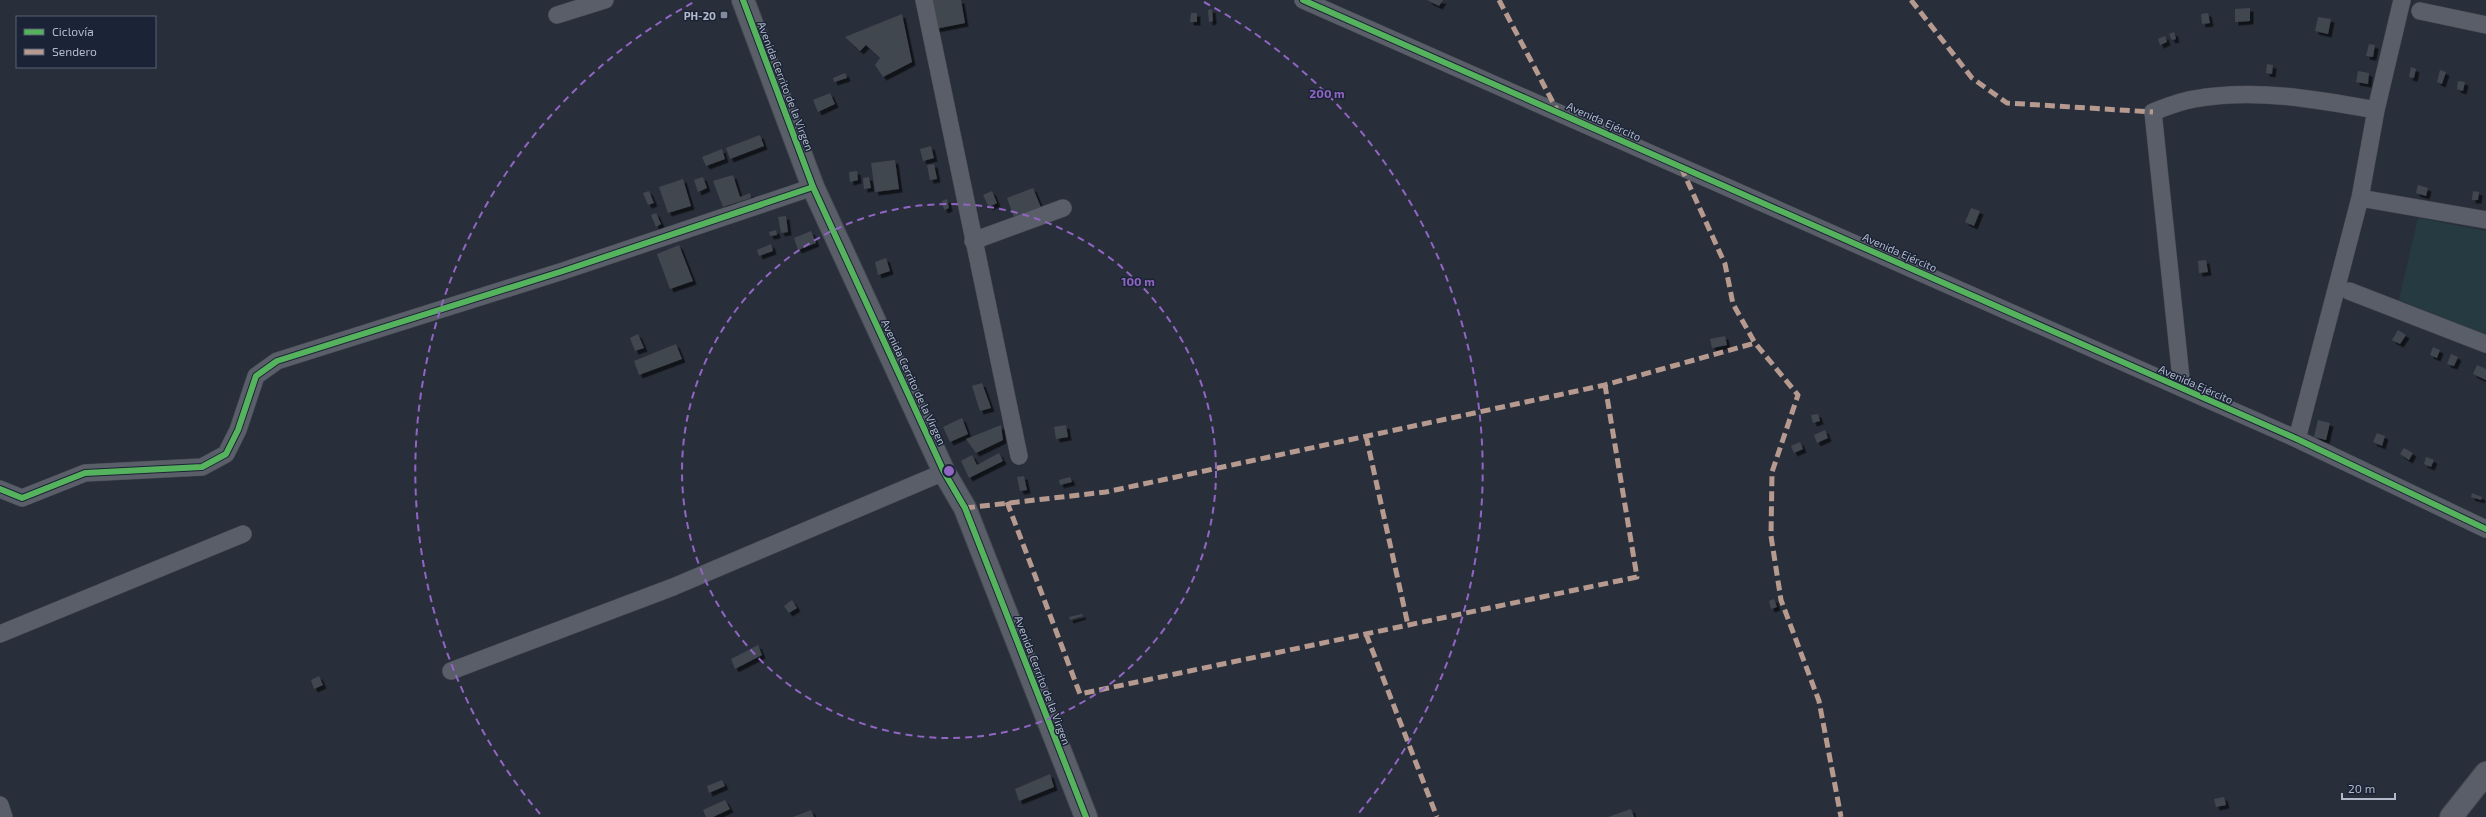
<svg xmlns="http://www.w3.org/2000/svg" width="2486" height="817" viewBox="0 0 2486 817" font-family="'Exo 2',sans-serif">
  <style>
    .green { fill: #253a41 }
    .building { fill: #414650; filter: url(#shadow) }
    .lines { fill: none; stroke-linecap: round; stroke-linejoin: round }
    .minor-casing { stroke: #464a53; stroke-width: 18 }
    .tertiary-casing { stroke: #464a53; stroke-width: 24 }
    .minor { stroke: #5a5e68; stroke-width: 17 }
    .tertiary { stroke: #5a5e68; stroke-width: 22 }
    .quiet { stroke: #b69a8f; stroke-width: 5; stroke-dasharray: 10 5; stroke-linecap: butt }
    .cycleway-casing { stroke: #1b2436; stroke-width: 8 }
    .cycleway { stroke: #56b35d; stroke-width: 6 }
    .ring { fill: none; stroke: #9165c4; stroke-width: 2; stroke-dasharray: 7 5 }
    .poi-dot { fill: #838999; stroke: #1b2436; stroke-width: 1.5 }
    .labels { text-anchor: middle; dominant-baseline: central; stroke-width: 3; stroke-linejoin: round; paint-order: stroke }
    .poi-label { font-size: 11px; font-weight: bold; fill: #b3bacc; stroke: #1b2436; text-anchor: end }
    .street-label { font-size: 11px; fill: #b3bacc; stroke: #1b2436 }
    .centre { fill: #9165c4; stroke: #1b2436; stroke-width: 2 }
    .ring-label { font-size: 12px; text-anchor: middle; font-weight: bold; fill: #9165c4; stroke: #1b2436; stroke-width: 3; stroke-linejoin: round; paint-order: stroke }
  </style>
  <defs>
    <filter id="shadow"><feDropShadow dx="3.5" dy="3.5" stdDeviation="0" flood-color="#0009"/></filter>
  </defs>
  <rect width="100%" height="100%" fill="#292f3a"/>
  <path class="green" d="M2418 218 2486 231V334L2399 300Z"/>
  <path class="building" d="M929 0H961L965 23 935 29Z
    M1427 0H1443L1439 6Z
    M2250 8V21L2235 22V9Z
    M1212 9 1213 21 1209 22 1208 10Z
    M1191 13H1197V22H1190Z
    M2208 13 2210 23 2202 24 2201 14Z
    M902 14 912 62 883 77 875 65 880 58 866 45 860 51 845 37Z
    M2318 17 2331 19 2328 34 2315 31Z
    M2174 32 2176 39 2172 40 2169 34Z
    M2165 36 2167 42 2160 45 2158 39Z
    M2369 44 2375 45 2373 57 2366 56Z
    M2267 64 2273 65 2272 74 2266 73Z
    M2411 67 2416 69 2414 78 2409 77Z
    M2440 70 2446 72 2442 84 2437 82Z
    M2358 71 2369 73 2368 84 2356 82Z
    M845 73 847 78 834 82 833 78Z
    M2458 81 2465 82 2463 91 2457 89Z
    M830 93 835 104 818 112 813 100Z
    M760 135 764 146 730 159 726 148Z
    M931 146 934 158 923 161 920 149Z
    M722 149 725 159 706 166 702 157Z
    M895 160 899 189 875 192 871 163Z
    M934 164 937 179 930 180 927 165Z
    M857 171 858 180 850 182 849 172Z
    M733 175 740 197 750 193 751 198 723 207 713 181Z
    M703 177 707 188 698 192 694 180Z
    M869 177 871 188 864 189 863 178Z
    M683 179 691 206 668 213 659 187Z
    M2418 185 2428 188 2426 196 2416 193Z
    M1033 188 1042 210 1015 220 1007 198Z
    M649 191 654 203 648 205 643 193Z
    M992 191 997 203 989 207 983 195Z
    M2473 191 2479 192 2478 200H2472Z
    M947 199 949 208 944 210 942 201Z
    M1971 208 1980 211 1974 226 1965 222Z
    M656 213 661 224 656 227 651 215Z
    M786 216 788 232 781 233 778 217Z
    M776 230 777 235 770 236 769 232Z
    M811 231 816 243 798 250 794 238Z
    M771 244 773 251 759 256 757 250Z
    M679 245 693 281 670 289 657 254Z
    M886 258 890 271 878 275 875 262Z
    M2206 260 2208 272 2199 273 2198 261Z
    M2398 330 2406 335 2400 344 2392 340Z
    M638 334 644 348 635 351 630 338Z
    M1725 336 1727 345 1712 348 1710 339Z
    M676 344 682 359 639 375 634 361Z
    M2433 347 2440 350 2437 358 2430 355Z
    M2451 354 2458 357 2454 366 2447 364Z
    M2477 365 2486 369V380L2473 374Z
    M982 383 991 408 980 411 972 386Z
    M1818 414 1820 421 1813 423 1811 415Z
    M962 418 968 434 950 442 943 427Z
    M2318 420 2330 423 2326 440 2314 437Z
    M1001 425 1003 440 976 453 966 439Z
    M1066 425 1068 437 1056 439 1054 427Z
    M1825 430 1828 438 1817 443 1814 435Z
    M2377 433 2385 436 2382 446 2373 442Z
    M1800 442 1803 449 1794 453 1791 446Z
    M2404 448 2413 453 2409 460 2400 454Z
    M999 453 1003 461 969 478 961 461 972 455 977 465Z
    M2426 457 2434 460 2431 467 2424 464Z
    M1024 476 1027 490 1020 491 1017 477Z
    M1070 477 1072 482 1060 485 1059 480Z
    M2472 493 2482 497 2481 500 2471 497Z
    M1774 599 1777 607 1771 609 1769 601Z
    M792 600 797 608 789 613 784 606Z
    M1082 614 1083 616 1070 620 1069 617Z
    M758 645 762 655 735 669 731 659Z
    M319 676 323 685 314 689 311 680Z
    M1050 774 1054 787 1019 801 1015 789Z
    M722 780 725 786 709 793 707 786Z
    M2224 797 2226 805 2216 807 2214 799Z
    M725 800 730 809 713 817H706L703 810Z
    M1631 809 1634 817H1608Z
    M811 810 814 817H793Z"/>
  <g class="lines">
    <defs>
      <path id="minor" d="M924 0 1019 456
        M1303 0 2297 439 2486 529
        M2420 11 2486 25
        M557 15 605 0
        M2360 198 2486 220
        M973 241 1063 208
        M2349 291 2486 344
        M2182 388 2153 112C2166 107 2180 101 2194 99 2255 88 2315 99 2376 110
        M2297 439 2360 198 2376 110 2402 0
        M0 489 22 498 85 473 202 467 226 454 238 430 256 376 277 361 563 271 813 187
        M0 634 243 534
        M451 671 673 587 944 472
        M0 805 4 817"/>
      <path id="tertiary" d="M743 0 813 187 944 472 965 508 1086 817
        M2451 817 2486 773"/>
    </defs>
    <use href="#minor" class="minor-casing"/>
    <use href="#tertiary" class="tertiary-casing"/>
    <use href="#minor" class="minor"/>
    <use href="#tertiary" class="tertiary"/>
    <path class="quiet" d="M1499 0 1558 112
      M1911 0 1972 78 2007 103 2153 112
      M1681 167 1725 264 1733 304 1755 343 1798 395 1772 472 1771 536 1781 600 1819 701 1841 817
      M1366 436 1408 625
      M1007 502 1080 694 1637 577 1605 385
      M965 508 1106 492 1605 385 1755 343
      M1366 634 1437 817"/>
    <defs>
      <path id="cycleway" d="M743 0 813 187 944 472 965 508 1086 817
        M1303 0 2297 439 2486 529
        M0 489 22 498 85 473 202 467 226 454 238 430 256 376 277 361 563 271 813 187"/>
    </defs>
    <use href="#cycleway" class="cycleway-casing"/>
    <use href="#cycleway" class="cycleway"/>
  </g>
  <g class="ring">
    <circle cx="949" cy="471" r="267"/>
    <path d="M540 814A534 534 0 0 1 694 2M1204 2A534 534 0 0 1 1358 814"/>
  </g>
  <rect class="poi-dot" x="720" y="11" width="8" height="8" rx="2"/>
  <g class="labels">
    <g class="poi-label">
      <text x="716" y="15">PH-20</text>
    </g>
    <g class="street-label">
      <text transform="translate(786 86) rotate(69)">Avenida Cerrito de la Virgen</text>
      <text transform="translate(1604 121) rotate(24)">Avenida Ejército</text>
      <text transform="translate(1900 252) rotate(24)">Avenida Ejército</text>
      <text transform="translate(914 382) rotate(65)">Avenida Cerrito de la Virgen</text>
      <text transform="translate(2196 384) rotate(24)">Avenida Ejército</text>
      <text transform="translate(1043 680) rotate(69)">Avenida Cerrito de la Virgen</text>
    </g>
  </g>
  <circle cx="949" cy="471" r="6" class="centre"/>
  <g class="ring-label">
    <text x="1327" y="98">200 m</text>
    <text x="1138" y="286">100 m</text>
  </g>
  <rect x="16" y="16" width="140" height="52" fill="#1b2436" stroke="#586072"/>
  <rect x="24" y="29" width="20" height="6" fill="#56b35d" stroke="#586072"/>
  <text x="52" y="36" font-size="12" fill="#b3bacc">Ciclovía</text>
  <rect x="24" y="49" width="20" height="6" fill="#b69a8f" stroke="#586072"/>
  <text x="52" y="56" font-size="12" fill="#b3bacc">Sendero</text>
  <path d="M2342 793v6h53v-6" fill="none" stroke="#b3bacc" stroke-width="2"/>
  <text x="2348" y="793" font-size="12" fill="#b3bacc" stroke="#1b2436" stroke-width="3" paint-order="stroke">20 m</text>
</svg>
